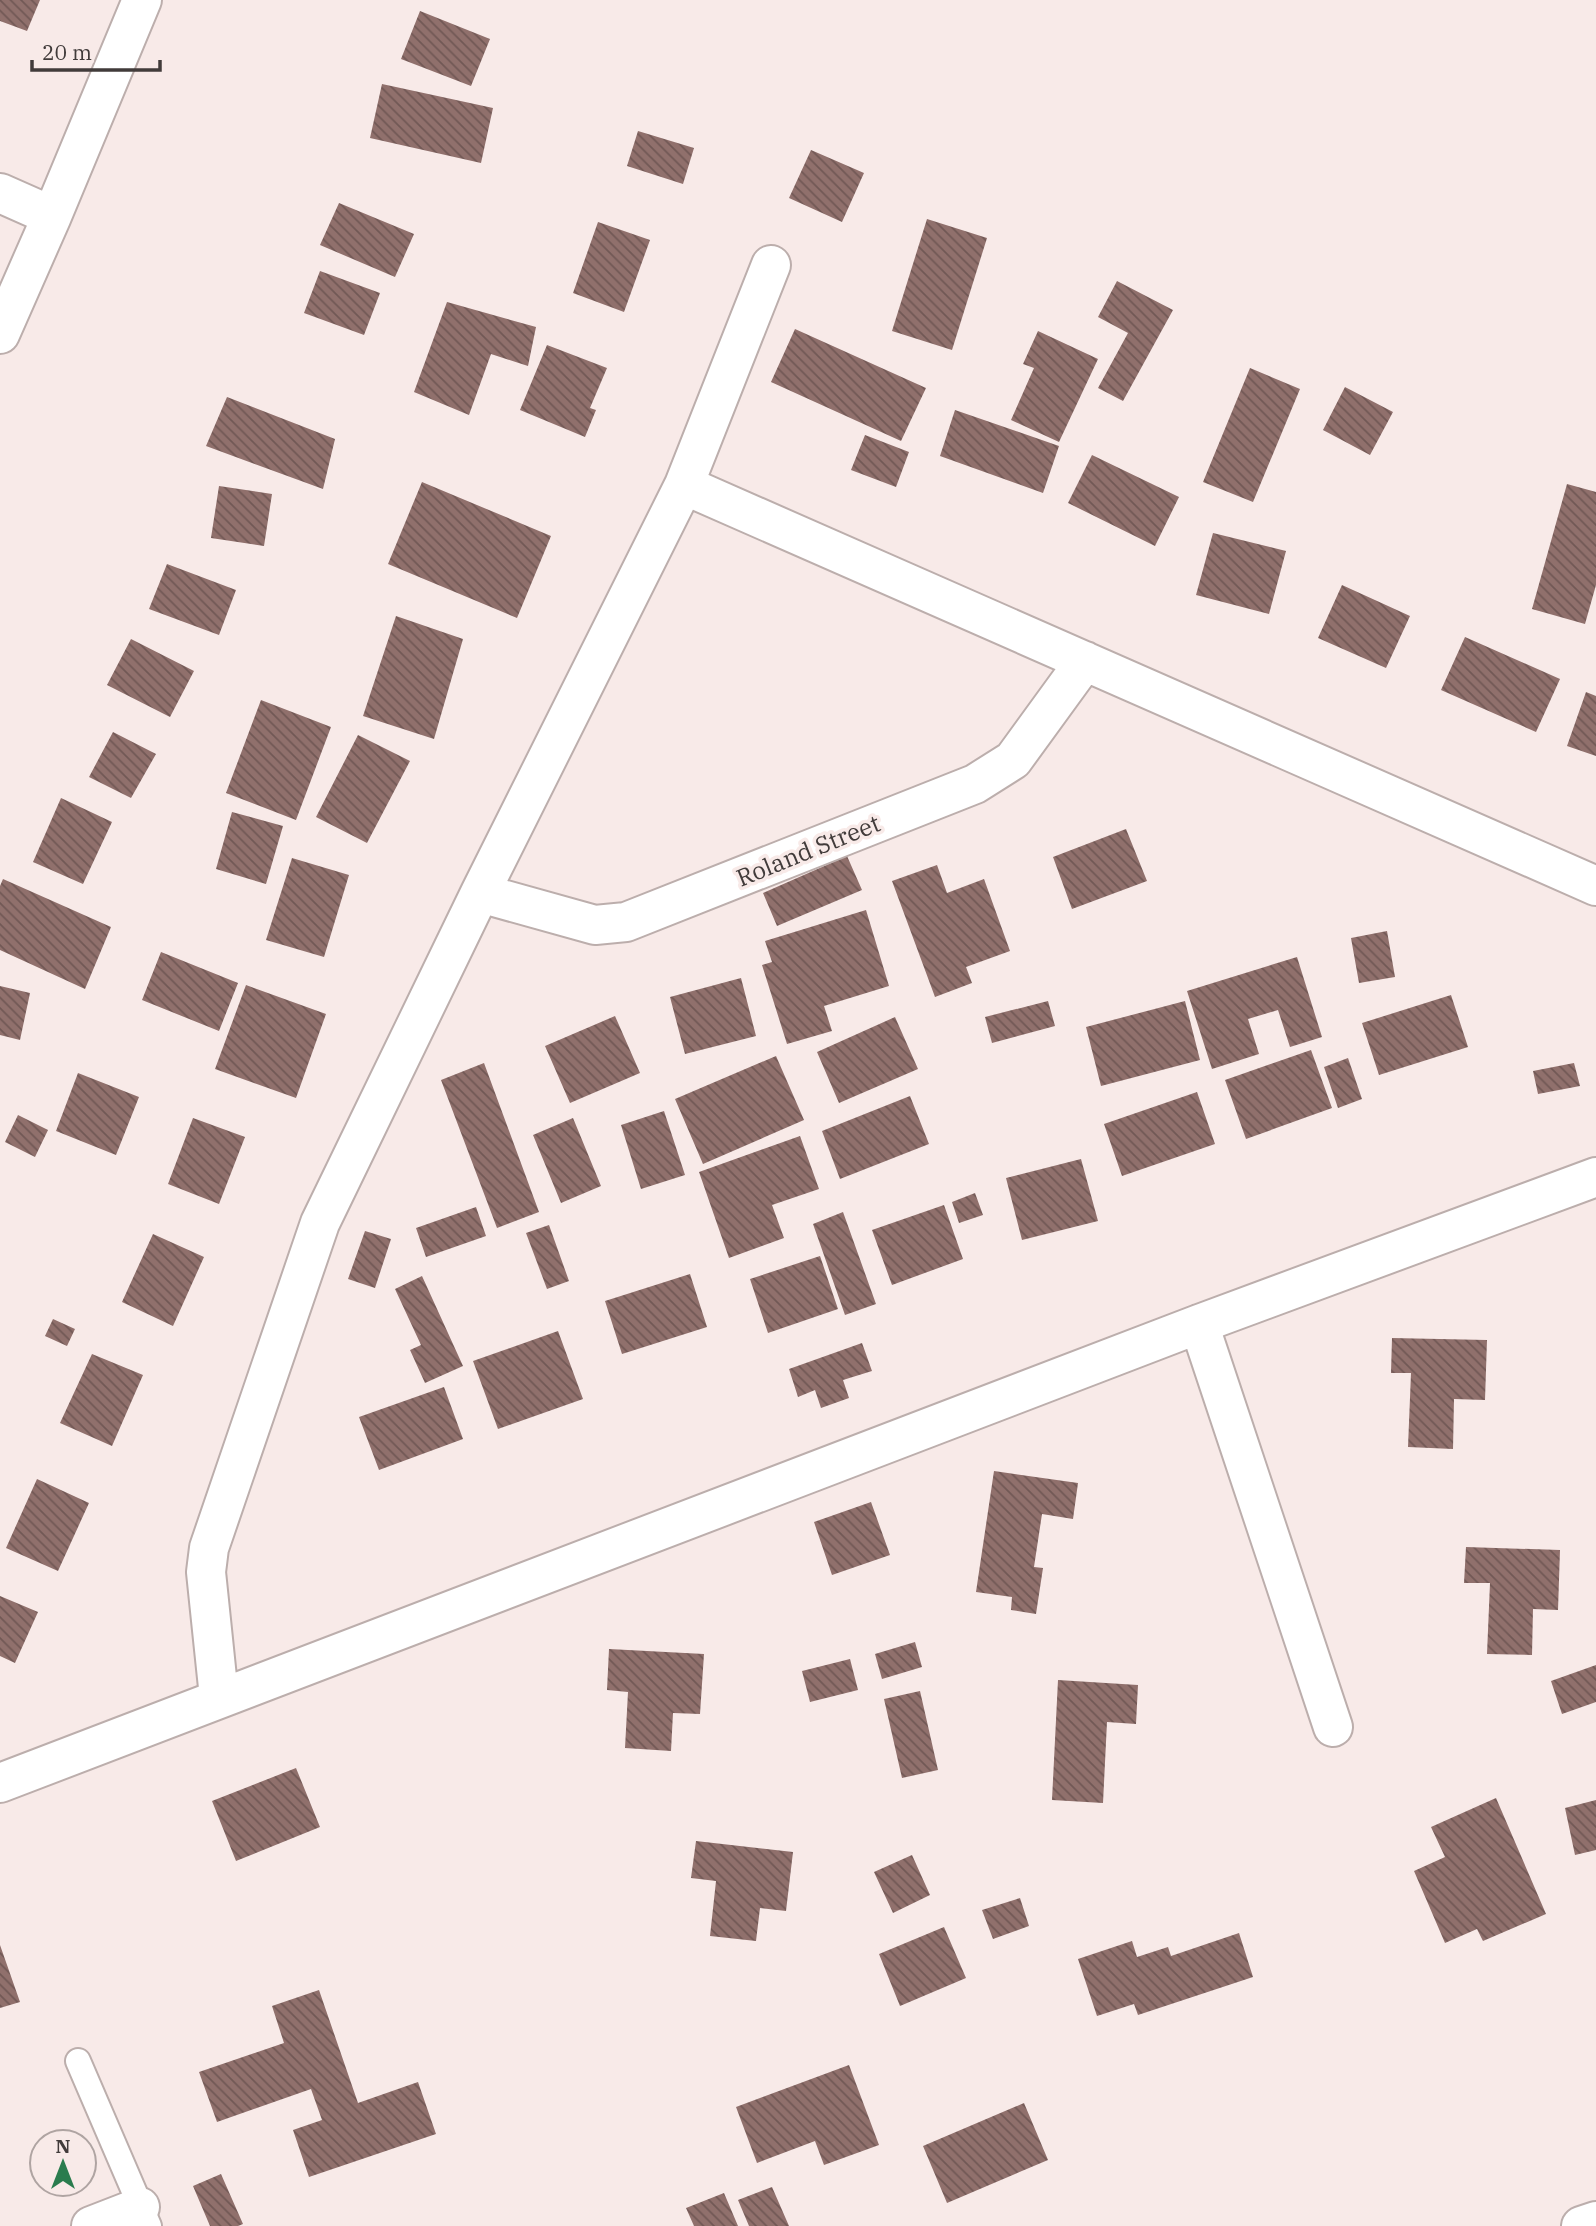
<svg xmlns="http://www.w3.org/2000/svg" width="1596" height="2226" viewBox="0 0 1596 2226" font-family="'IBM Plex Serif',serif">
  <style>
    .building { fill: url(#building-back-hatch) }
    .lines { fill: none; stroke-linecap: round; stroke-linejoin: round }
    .service-casing { stroke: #bcaeac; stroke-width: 28 }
    .minor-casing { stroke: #bcaeac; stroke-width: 42 }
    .primary-casing { stroke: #bcaeac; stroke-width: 42 }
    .service { stroke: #fff; stroke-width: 24 }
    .minor { stroke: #fff; stroke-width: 38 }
    .primary { stroke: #fff; stroke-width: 38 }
    .labels { text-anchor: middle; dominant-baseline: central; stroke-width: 7; stroke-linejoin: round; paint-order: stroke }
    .street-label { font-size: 24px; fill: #413b3a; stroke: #f8eae8 }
  </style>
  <defs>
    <pattern id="building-back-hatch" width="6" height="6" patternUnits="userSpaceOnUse" patternTransform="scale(1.75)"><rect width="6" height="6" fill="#90706c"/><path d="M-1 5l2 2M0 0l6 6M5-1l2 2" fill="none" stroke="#715855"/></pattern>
  </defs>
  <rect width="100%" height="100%" fill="#f8eae8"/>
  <path class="building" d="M0 0H40L27 31 0 21Z
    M420 11 490 39 471 86 401 59Z
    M382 84 493 108 481 163 370 138Z
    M638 131 694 148 683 184 627 166Z
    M811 150 864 173 842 222 789 198Z
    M339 203 414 234 395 277 320 245Z
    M927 219 987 238 952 350 892 331Z
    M598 222 650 240 624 312 573 293Z
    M320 271 380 293 364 335 304 313Z
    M1117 281 1173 310 1123 401 1098 388 1128 333 1098 317Z
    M447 302 536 327 528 366 491 354 469 415 414 392Z
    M795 329 926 388 901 441 771 382Z
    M1038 331 1098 359 1059 442 1011 420 1034 368 1023 364Z
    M547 345 607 368 590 408 596 410 585 437 520 410Z
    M1250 368 1300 389 1253 502 1203 482Z
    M1345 387 1393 412 1370 455 1323 430Z
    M227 397 335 439 323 489 206 446Z
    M955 410 1059 446 1043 493 940 456Z
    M865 435 909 452 896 487 851 470Z
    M1092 455 1179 497 1155 546 1068 503Z
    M422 482 551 536 517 618 388 564Z
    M1567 484 1596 492V585L1585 624 1532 609Z
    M219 486 272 494 264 546 211 538Z
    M1213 533 1286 551 1269 614 1196 595Z
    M167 564 236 590 219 635 149 609Z
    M1342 585 1410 616 1386 668 1318 638Z
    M396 616 463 639 434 739 363 716Z
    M1465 637 1560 679 1536 732 1441 690Z
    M131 639 194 671 170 717 107 685Z
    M1586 692 1596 696V756L1567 746Z
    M261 700 331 727 296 820 226 793Z
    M113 732 156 754 131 798 89 777Z
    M358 735 410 761 367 843 316 817Z
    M61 798 112 822 83 884 33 862Z
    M232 812 283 826 266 884 216 869Z
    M1126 829 1147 881 1072 909 1053 857Z
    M847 856 862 890 777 926 763 893Z
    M292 858 349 875 324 957 266 940Z
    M937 865 947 893 984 879 1010 951 966 967 972 983 935 997 892 881Z
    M3 879 111 927 85 989 0 950V886Z
    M866 910 889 986 824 1006 832 1031 787 1044 762 965 772 962 765 941Z
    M1387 931 1395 977 1359 983 1351 938Z
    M161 952 238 983 219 1031 142 1000Z
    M1297 957 1322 1037 1290 1047 1278 1010 1248 1019 1259 1054 1212 1069 1187 991Z
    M741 978 756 1036 685 1054 670 997Z
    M246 985 326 1014 296 1098 215 1069Z
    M0 986 30 993 20 1040 0 1035Z
    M1451 995 1468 1047 1379 1075 1362 1023Z
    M1048 1001 1055 1026 992 1043 985 1017Z
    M1185 1001 1200 1060 1101 1086 1086 1027Z
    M615 1016 640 1073 570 1103 545 1046Z
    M895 1017 918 1069 839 1103 817 1052Z
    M1311 1050 1332 1108 1246 1139 1225 1080Z
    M776 1056 804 1120 703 1164 675 1099Z
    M1348 1058 1362 1099 1338 1108 1324 1067Z
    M484 1063 539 1212 497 1228 441 1080Z
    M1574 1063 1580 1086 1538 1094 1533 1071Z
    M78 1073 139 1097 116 1155 56 1131Z
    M1197 1092 1215 1144 1122 1176 1104 1124Z
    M910 1096 929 1144 840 1179 822 1131Z
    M664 1111 685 1175 641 1189 621 1125Z
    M18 1115 48 1130 35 1157 5 1142Z
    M193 1118 245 1137 219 1204 168 1184Z
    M573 1118 601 1186 561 1203 533 1135Z
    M800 1136 819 1189 772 1205 784 1238 729 1258 699 1172Z
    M1081 1159 1098 1221 1022 1240 1006 1178Z
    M975 1193 983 1215 959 1223 952 1202Z
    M944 1205 963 1259 892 1285 872 1230Z
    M476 1207 486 1236 426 1257 416 1228Z
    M843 1212 876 1304 845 1315 813 1224Z
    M549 1225 569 1281 547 1289 526 1233Z
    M365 1231 391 1239 375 1288 348 1279Z
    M153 1234 204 1257 173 1326 122 1302Z
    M820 1256 838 1309 768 1333 750 1279Z
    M690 1274 707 1327 622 1354 605 1301Z
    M422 1276 463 1366 425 1383 410 1350 421 1345 395 1289Z
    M53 1319 75 1329 67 1346 45 1336Z
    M558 1331 583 1399 498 1429 473 1361Z
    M1392 1338 1487 1340 1485 1400 1454 1399 1453 1449 1408 1447 1411 1373H1391Z
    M862 1343 872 1371 843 1380 849 1398 821 1408 815 1390 798 1397 789 1369Z
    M92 1354 143 1375 112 1446 60 1423Z
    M444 1387 463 1439 379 1470 359 1417Z
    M994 1471 1078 1483 1073 1519 1042 1514 1034 1567 1043 1568 1036 1614 1011 1610 1012 1597 976 1592Z
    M37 1479 89 1503 58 1571 6 1548Z
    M871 1502 890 1555 832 1575 814 1522Z
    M1466 1547 1560 1550 1558 1610 1533 1609 1532 1655 1487 1654 1490 1583H1464Z
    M0 1596 38 1612 15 1663 0 1656Z
    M915 1642 922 1667 882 1679 875 1654Z
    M609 1649 704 1654 700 1714 673 1713 671 1751 625 1748 628 1692 607 1690Z
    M850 1659 858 1690 810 1702 802 1671Z
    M1596 1665V1702L1562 1714 1551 1681Z
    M1058 1680 1138 1685 1136 1724 1107 1722 1103 1803 1052 1800Z
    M920 1691 938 1770 902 1778 884 1699Z
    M296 1768 320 1827 236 1861 212 1801Z
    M1496 1798 1546 1914 1483 1941 1477 1929 1445 1943 1414 1871 1445 1857 1431 1827Z
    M1596 1800V1850L1575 1855 1565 1808Z
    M696 1841 793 1852 786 1911 760 1908 756 1941 710 1936 716 1881 691 1878Z
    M912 1855 930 1895 893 1913 874 1872Z
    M1020 1898 1029 1926 993 1939 982 1910Z
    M944 1927 966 1978 900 2006 879 1954Z
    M1239 1933 1253 1977 1138 2015 1134 2004 1097 2016 1078 1959 1132 1941 1137 1957 1168 1947 1171 1956Z
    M0 1945 20 2002 0 2008Z
    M319 1990 358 2103 418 2082 436 2134 309 2177 293 2130 322 2120 311 2089 217 2122 199 2072 284 2043 272 2006Z
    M849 2065 879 2145 824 2165 815 2141 757 2163 736 2107Z
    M1024 2103 1048 2160 947 2203 923 2146Z
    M221 2174 243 2224 238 2226H210L193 2186Z
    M772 2187 789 2226H749L738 2200Z
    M724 2193 738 2226H694L686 2208Z"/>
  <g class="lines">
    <defs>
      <path id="service" d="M78 2061 149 2226"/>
      <path id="minor" d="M0 193 52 216 142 0
        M0 334 52 216
        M684 485 1596 886
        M480 893 595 925 626 922 975 784 1013 760 1085 661
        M1199 1324 1333 1727
        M219 1697 206 1572 209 1548 320 1223 480 893 684 485 771 265
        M0 1783 1199 1324 1596 1177
        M91 2226 140 2207"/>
      <path id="primary" d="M1581 2226 1596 2221"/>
    </defs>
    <use href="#service" class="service-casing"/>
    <use href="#minor" class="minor-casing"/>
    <use href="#primary" class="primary-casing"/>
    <use href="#service" class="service"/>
    <use href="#minor" class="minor"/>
    <use href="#primary" class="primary"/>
  </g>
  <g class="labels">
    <g class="street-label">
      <text transform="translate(808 850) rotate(-22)">Roland Street</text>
    </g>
  </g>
  <g transform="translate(63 2163)"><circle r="33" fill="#f8eae8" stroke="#afa4a2" stroke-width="2"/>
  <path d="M0-5L12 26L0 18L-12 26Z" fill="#2a7c4e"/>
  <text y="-10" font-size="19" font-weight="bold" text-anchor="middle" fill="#413b3a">N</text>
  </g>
  <path d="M32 60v10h128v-10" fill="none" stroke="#413b3a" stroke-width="3.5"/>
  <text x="42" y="60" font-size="21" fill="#413b3a" stroke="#f8eae8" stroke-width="5" paint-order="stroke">20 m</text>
</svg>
